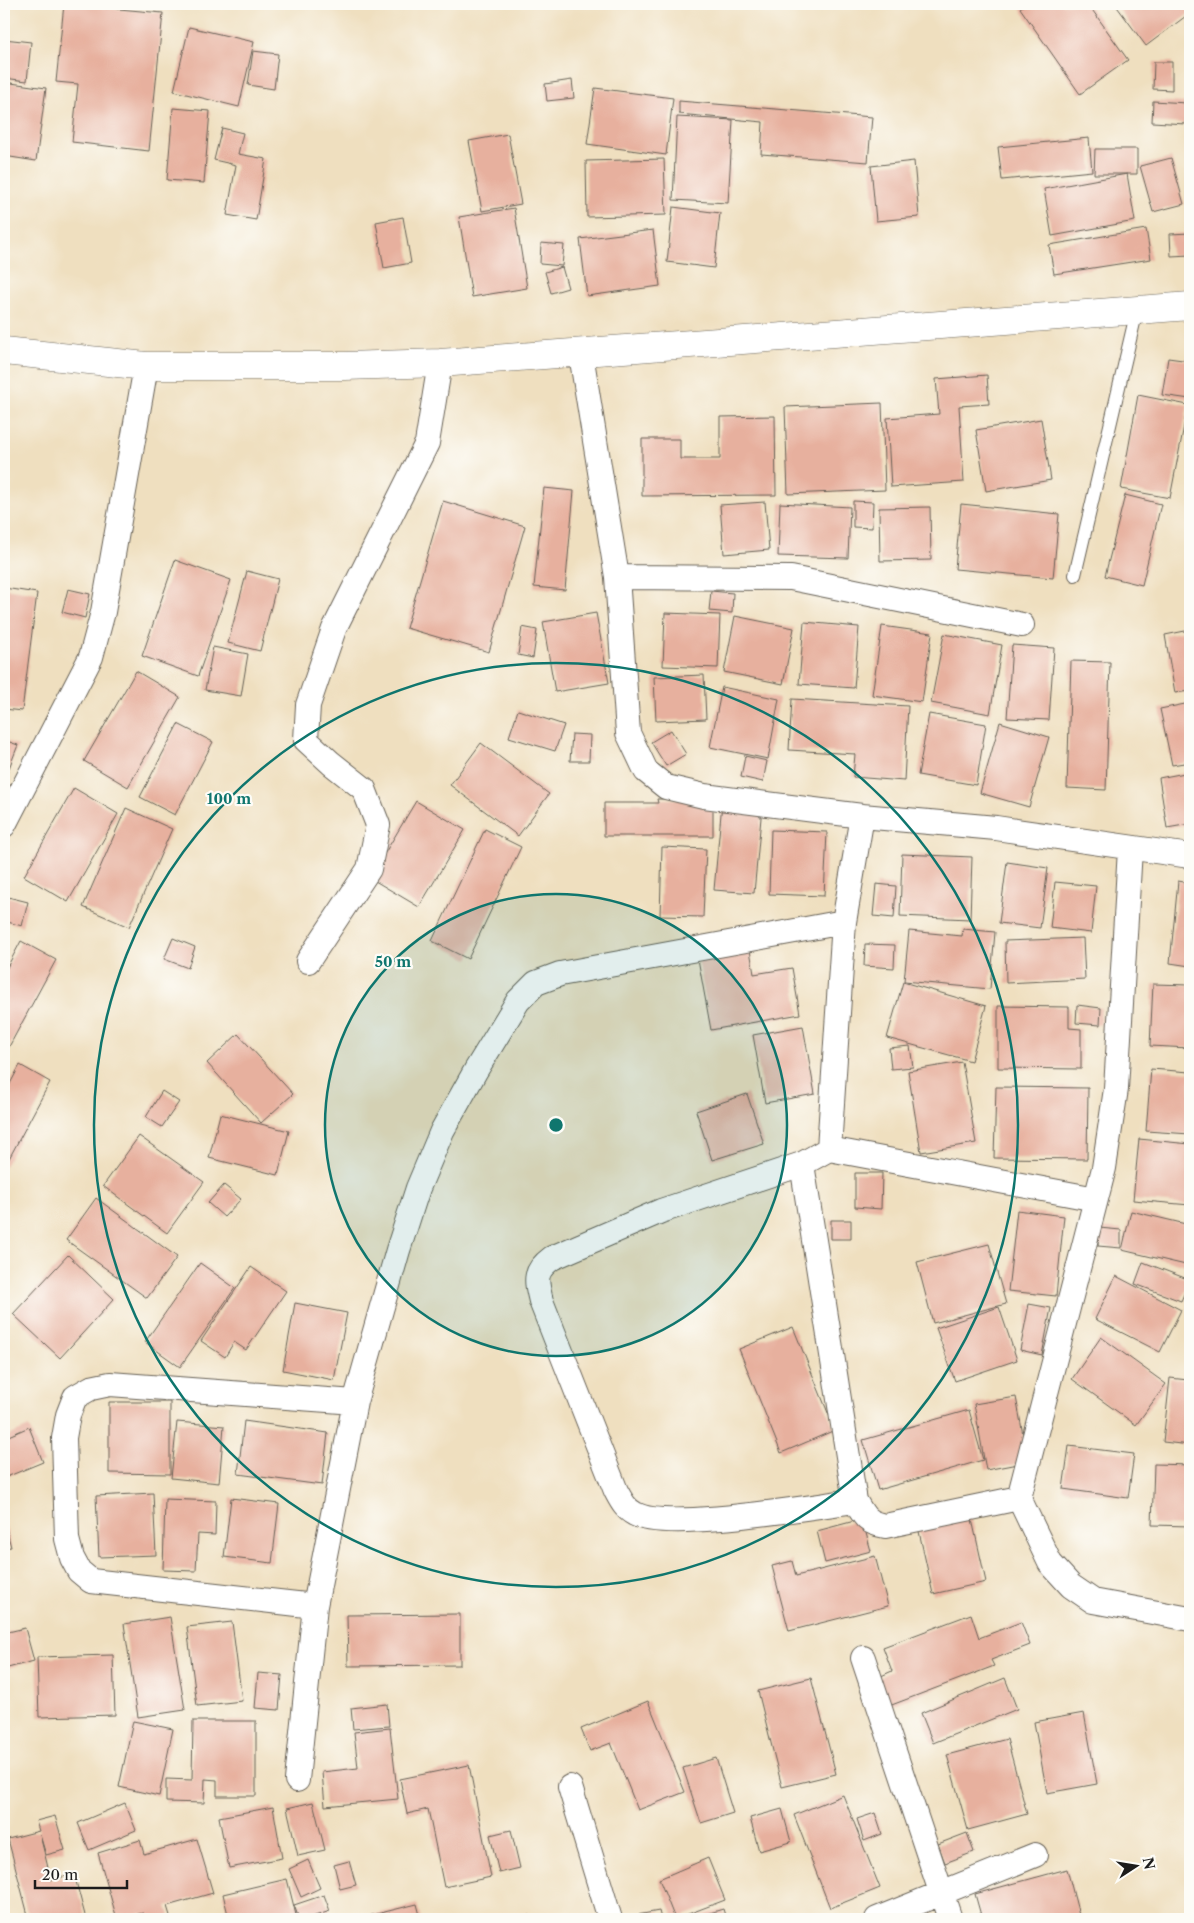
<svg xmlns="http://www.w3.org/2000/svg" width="1194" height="1923" viewBox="0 0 1194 1923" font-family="'Libre Caslon Text',serif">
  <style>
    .building { fill: #e7b09e }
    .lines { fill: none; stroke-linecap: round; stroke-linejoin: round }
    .service-casing { stroke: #666055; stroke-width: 14 }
    .minor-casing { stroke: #666055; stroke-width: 26 }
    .tertiary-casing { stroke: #666055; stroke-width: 29 }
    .service { stroke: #fff; stroke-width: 12 }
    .minor { stroke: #fff; stroke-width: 24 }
    .tertiary { stroke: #fff; stroke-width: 28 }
    .ring { fill: none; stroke: #0f766e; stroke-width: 2.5 }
    .centre { fill: #0f766e; stroke: #fdfcf7; stroke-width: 2.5 }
    .ring-label { font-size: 15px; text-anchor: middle; font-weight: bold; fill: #0f766e; stroke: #fdfcf7; stroke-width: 4.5; stroke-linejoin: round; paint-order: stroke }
  </style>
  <rect width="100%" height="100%" fill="#fdfcf7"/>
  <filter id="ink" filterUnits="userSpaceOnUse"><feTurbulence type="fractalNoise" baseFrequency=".02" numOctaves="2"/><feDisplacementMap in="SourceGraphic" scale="10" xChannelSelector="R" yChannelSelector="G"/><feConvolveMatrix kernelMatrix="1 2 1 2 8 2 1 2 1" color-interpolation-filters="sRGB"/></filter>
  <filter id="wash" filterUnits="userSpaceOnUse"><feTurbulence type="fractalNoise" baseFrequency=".0096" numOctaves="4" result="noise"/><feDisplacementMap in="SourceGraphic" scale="20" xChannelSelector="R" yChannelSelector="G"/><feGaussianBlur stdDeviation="1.12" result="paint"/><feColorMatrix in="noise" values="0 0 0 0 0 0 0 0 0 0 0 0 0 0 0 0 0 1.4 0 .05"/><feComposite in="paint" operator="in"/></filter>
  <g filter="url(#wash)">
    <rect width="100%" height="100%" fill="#efdfbf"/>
    <g id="blocks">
      <path class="building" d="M64 4 163 13 149 151 72 142 78 84 56 82Z
        M1025 4H1088L1128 60 1080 94 1020 8Z
        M1115 4H1186L1190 13 1146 46Z
        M189 27 254 42 239 107 174 91Z
        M4 39 31 42 27 81 4 78Z
        M253 51 278 54 274 89 248 85Z
        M1154 62H1172V90L1153 89Z
        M572 80 574 98 547 101 545 84Z
        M4 82 46 88 36 161 4 156Z
        M595 88 673 98 666 155 587 144Z
        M679 101 872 117 868 162 761 154 763 122 679 114Z
        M1153 101 1187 103 1186 124 1152 122Z
        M173 108 210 111 204 183 167 180Z
        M677 117 733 120 728 203 673 200Z
        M222 128 243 133 238 154 266 159 256 220 227 215 236 165 214 160Z
        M508 134 521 204 482 211 469 141Z
        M1089 138 1092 171 1002 180 998 147Z
        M1095 149H1137V174H1094Z
        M1171 158 1184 204 1153 212 1140 166Z
        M664 159 666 215 587 217 586 161Z
        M914 161 919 217 876 221 871 166Z
        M1127 174 1135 221 1052 236 1044 189Z
        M673 207 720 213 714 268 667 262Z
        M514 208 527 288 472 297 459 217Z
        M403 217 411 263 384 268 376 222Z
        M1146 229 1151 259 1054 274 1049 245Z
        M653 230 660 286 587 296 580 239Z
        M1190 233V255L1171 256 1170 234Z
        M541 243 564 245 562 266 540 264Z
        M562 267 568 288 551 293 545 272Z
        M1168 358 1190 361V399L1162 395Z
        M987 375 989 404 959 406 964 482 891 487 887 418 939 414 936 379Z
        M1138 395 1188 405 1170 498 1121 489Z
        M882 403 885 490 788 494 785 407Z
        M775 416 776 495 642 496V439H680V459H720V417Z
        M1041 419 1051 480 986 491 976 430Z
        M544 488 574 491 565 590 534 587Z
        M1125 495 1161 504 1142 585 1105 576Z
        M443 501 525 526 489 652 406 628Z
        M853 501 873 502 872 528 853 527Z
        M765 502 769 550 724 554 720 505Z
        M780 503 850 507 848 558 778 556Z
        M961 504 1059 514 1053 578 955 569Z
        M930 507 931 560 880 561 879 508Z
        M1189 542H1190V607L1185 606Z
        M175 560 231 580 198 676 142 656Z
        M247 571 278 579 260 651 228 643Z
        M4 588 37 593 22 711 4 709Z
        M68 589 90 594 85 618 62 612Z
        M711 591 733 593 732 613 709 611Z
        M596 613 609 683 555 692 543 622Z
        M665 613 720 615 718 668 663 666Z
        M735 616 794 628 783 684 724 672Z
        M804 622 859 627 854 688 799 684Z
        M882 626 932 633 922 702 872 695Z
        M522 627 537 630 533 658 518 655Z
        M1190 630V691L1175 693 1165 635Z
        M944 634 1002 645 990 714 931 703Z
        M1012 645 1054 648 1049 720 1007 718Z
        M213 647 248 654 241 696 205 690Z
        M1071 661 1110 662 1106 790 1067 788Z
        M136 671 180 697 128 787 84 761Z
        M704 675 706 719 656 721 654 677Z
        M722 687 779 699 768 759 710 747Z
        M792 699 908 706 904 781 853 777 855 754 789 750Z
        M1190 703V762L1172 765 1160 709Z
        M518 710 564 725 555 751 509 737Z
        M929 714 986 724 976 785 918 775Z
        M1000 722 1049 737 1029 807 980 793Z
        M178 724 213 742 175 815 140 797Z
        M671 730 686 754 666 766 651 742Z
        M572 734 590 735 589 761H570Z
        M4 740 18 745 4 781Z
        M481 743 549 794 518 836 450 785Z
        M745 756 767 761 763 782 741 777Z
        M1190 772V824L1167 828 1159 778Z
        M74 788 118 814 68 902 24 876Z
        M657 799H713V836H604V803H658Z
        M416 801 465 830 419 907 370 878Z
        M722 803 762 807 754 893 714 890Z
        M126 808 172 829 129 927 83 907Z
        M485 829 521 847 468 959 432 941Z
        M771 830 827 832 824 896 769 894Z
        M662 847 706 849 703 917 660 916Z
        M902 854 972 857 970 919 900 916Z
        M1007 862 1048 868 1040 928 999 923Z
        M1178 881 1190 883V966L1170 963Z
        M1055 882 1096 886 1091 933 1050 928Z
        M876 884 896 886 894 918 873 916Z
        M4 896 28 902 22 926 4 921Z
        M963 929 995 932 990 989 904 981 909 931 962 936Z
        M173 938 195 947 188 968 164 959Z
        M1083 938 1085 979 1006 983 1005 941Z
        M21 941 56 960 4 1056V973Z
        M865 944 895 945 894 968 864 966Z
        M750 950 754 974 792 968 800 1014 711 1030 698 959Z
        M903 982 986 1006 971 1061 887 1038Z
        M1153 984 1190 985V1048L1150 1046Z
        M1077 1005 1101 1008 1100 1025 1076 1023Z
        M998 1006 1069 1007V1028L1081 1029V1069L998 1068Z
        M803 1026 815 1094 765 1103 753 1035Z
        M238 1034 293 1094 261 1123 207 1063Z
        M910 1046 913 1067 891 1069 889 1048Z
        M962 1062 976 1143 921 1152 908 1071Z
        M20 1065 50 1082 4 1168V1095Z
        M1151 1069 1190 1072V1134L1146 1131Z
        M996 1087 1088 1088 1087 1159 994 1158Z
        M162 1091 179 1102 162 1127 146 1117Z
        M747 1094 764 1144 712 1160 696 1111Z
        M220 1114 289 1131 278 1175 209 1158Z
        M139 1136 204 1182 167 1233 103 1186Z
        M1139 1139 1190 1144V1205L1133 1200Z
        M855 1173H882L881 1209 855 1207Z
        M224 1185 241 1199 224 1217 208 1203Z
        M96 1198 177 1257 147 1298 66 1240Z
        M1017 1210 1064 1216 1056 1296 1008 1291Z
        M1131 1211 1190 1225V1266L1122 1250Z
        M831 1220H851V1239H831Z
        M1099 1228 1121 1230V1248L1098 1246Z
        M989 1244 1006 1304 933 1323 917 1262Z
        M68 1255 114 1299 60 1358 13 1314Z
        M1143 1262 1190 1280 1181 1301 1135 1284Z
        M200 1263 235 1288 180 1367 145 1342Z
        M251 1267 286 1291 246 1350 234 1342 225 1357 201 1341Z
        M1116 1276 1181 1310 1160 1352 1095 1319Z
        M295 1303 347 1313 334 1380 283 1370Z
        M1029 1304 1051 1308 1042 1355 1020 1350Z
        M999 1307 1017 1360 955 1381 936 1328Z
        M793 1327 835 1430 781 1453 739 1349Z
        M1101 1337 1166 1384 1136 1425 1072 1379Z
        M1189 1369 1190 1445 1163 1442 1170 1378 1188 1380Z
        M1016 1397 1028 1462 986 1470 974 1404Z
        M109 1402H170V1474L109 1473Z
        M969 1410 983 1460 878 1490 863 1440Z
        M244 1421 328 1433 322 1485 238 1474Z
        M177 1422 224 1426 219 1483 171 1478Z
        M29 1427 43 1462 4 1478V1438Z
        M1069 1446 1134 1454 1128 1498 1063 1489Z
        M1154 1464 1190 1465V1526L1152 1525Z
        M153 1493 156 1555 99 1557 96 1496Z
        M231 1498 279 1504 272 1563 224 1557Z
        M165 1499 216 1501 215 1535 198 1534 196 1571 163 1570Z
        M971 1515 986 1582 933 1594 918 1527Z
        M862 1519 871 1551 825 1563 817 1531Z
        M4 1520 11 1547 4 1548Z
        M875 1556 888 1606 789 1631 772 1566 792 1561 796 1576Z
        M460 1614V1665L348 1666 347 1615Z
        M971 1614 979 1638 1021 1622 1030 1645 991 1660 994 1666 889 1706 879 1677 892 1671 883 1647Z
        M170 1617 185 1710 138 1717 124 1624Z
        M232 1622 242 1701 197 1706 187 1627Z
        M25 1628 34 1661 4 1669V1633Z
        M113 1655 115 1715 39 1717 37 1657Z
        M258 1673 282 1675 279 1710 255 1708Z
        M811 1678 836 1774 782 1787 758 1691Z
        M1005 1678 1017 1709 933 1743 921 1713Z
        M648 1701 685 1792 638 1810 611 1743 590 1751 581 1729Z
        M387 1704 389 1726 353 1729 351 1708Z
        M1084 1713 1097 1784 1047 1793 1034 1722Z
        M133 1721 173 1729 159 1796 119 1787Z
        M193 1721H256V1796H217V1780L205 1779 204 1803 166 1802V1779L192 1780Z
        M4 1725 11 1736 4 1740Z
        M390 1728 398 1799 325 1806 322 1772 358 1768 354 1732Z
        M1007 1739 1027 1814 968 1830 947 1755Z
        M716 1758 733 1813 701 1823 683 1768Z
        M469 1765 491 1877 444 1887 428 1809 407 1814 400 1779Z
        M843 1795 880 1888 830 1908 794 1815Z
        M313 1802 325 1850 298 1856 287 1808Z
        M125 1803 136 1830 89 1850 78 1823Z
        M273 1807 282 1858 229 1868 219 1817Z
        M782 1809 791 1842 759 1851 750 1818Z
        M875 1813 882 1834 864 1841 857 1819Z
        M55 1816 65 1850 46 1855 40 1835 51 1880 74 1874 86 1919H29L8 1839 39 1831 36 1821Z
        M511 1830 520 1868 499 1873 490 1835Z
        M967 1833 974 1852 945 1863 938 1844Z
        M197 1839 213 1893 167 1906 171 1919H144L143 1913 117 1919 98 1853 140 1840 144 1854Z
        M708 1858 725 1900 675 1919 659 1879Z
        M308 1860 320 1888 301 1897 289 1869Z
        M349 1861 356 1885 340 1889 334 1865Z
        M1067 1869 1080 1919H982L975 1894Z
        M287 1879 297 1919H229L223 1894Z
        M324 1895 330 1911 306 1919H299L294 1905Z
        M417 1904 421 1919H356Z
        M723 1909 726 1919H690Z
        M659 1911 661 1919H637V1915Z
        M779 1914 781 1919H763Z
        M529 1915 531 1919H517Z"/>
    </g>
  </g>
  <g filter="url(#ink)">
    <use href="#blocks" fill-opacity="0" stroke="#666055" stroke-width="1"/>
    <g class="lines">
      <defs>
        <path id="service" d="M1075 575 1137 310"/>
        <path id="minor" d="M581 354 617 577 628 733 646 771 666 787 704 796 862 816 996 828 1190 856
          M617 577 791 578 1022 625
          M4 825 91 657 103 612 146 366
          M1130 849 1116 1089 1104 1168 1019 1498 1050 1563 1071 1586 1093 1601 1190 1619
          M308 961 369 869 378 825 364 789 331 763 306 740 308 705 334 629 427 443 440 363
          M829 1149 844 922 862 816
          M802 1164 855 1501C864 1516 866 1523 885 1526L1019 1498
          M855 1501C813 1506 666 1532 635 1514 625 1509 621 1500 616 1491L541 1301C536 1280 533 1272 552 1258L661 1211 802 1164 829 1149 1096 1199
          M315 1606 91 1581 79 1571 72 1558 67 1539 64 1438 68 1415 75 1397 91 1388 110 1384 355 1402
          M863 1658 950 1919
          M297 1780 315 1606 355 1402 398 1250 418 1188 442 1131 476 1070 518 1001 536 983 560 974 844 922
          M570 1787 610 1919
          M877 1919 1035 1855"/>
        <path id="tertiary" d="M4 351 146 366H345L440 363 1190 306"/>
      </defs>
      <use href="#service" class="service-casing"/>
      <use href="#minor" class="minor-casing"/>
      <use href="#tertiary" class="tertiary-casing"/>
      <use href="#service" class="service"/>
      <use href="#minor" class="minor"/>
      <use href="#tertiary" class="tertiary"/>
    </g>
  </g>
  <circle cx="556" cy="1125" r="231" fill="#0f766e" fill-opacity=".12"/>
  <g class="ring">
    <circle cx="556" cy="1125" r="231"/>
    <circle cx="556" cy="1125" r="462"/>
  </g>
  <circle cx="556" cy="1125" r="8" class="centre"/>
  <g class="ring-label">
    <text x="229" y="804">100 m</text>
    <text x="393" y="967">50 m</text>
  </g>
  <rect width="1194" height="1923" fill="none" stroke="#fdfcf7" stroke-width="20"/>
  <g transform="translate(1136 1866) rotate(78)" stroke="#fdfcf7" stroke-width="4" paint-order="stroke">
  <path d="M0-4L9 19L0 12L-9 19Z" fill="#1c1c1c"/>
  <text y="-8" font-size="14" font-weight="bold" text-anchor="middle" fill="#1c1c1c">N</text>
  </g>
  <path d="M35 1880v8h92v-8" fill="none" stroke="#1c1c1c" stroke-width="2.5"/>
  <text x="42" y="1880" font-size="15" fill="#1c1c1c" stroke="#fdfcf7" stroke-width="4" paint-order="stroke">20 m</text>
</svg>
